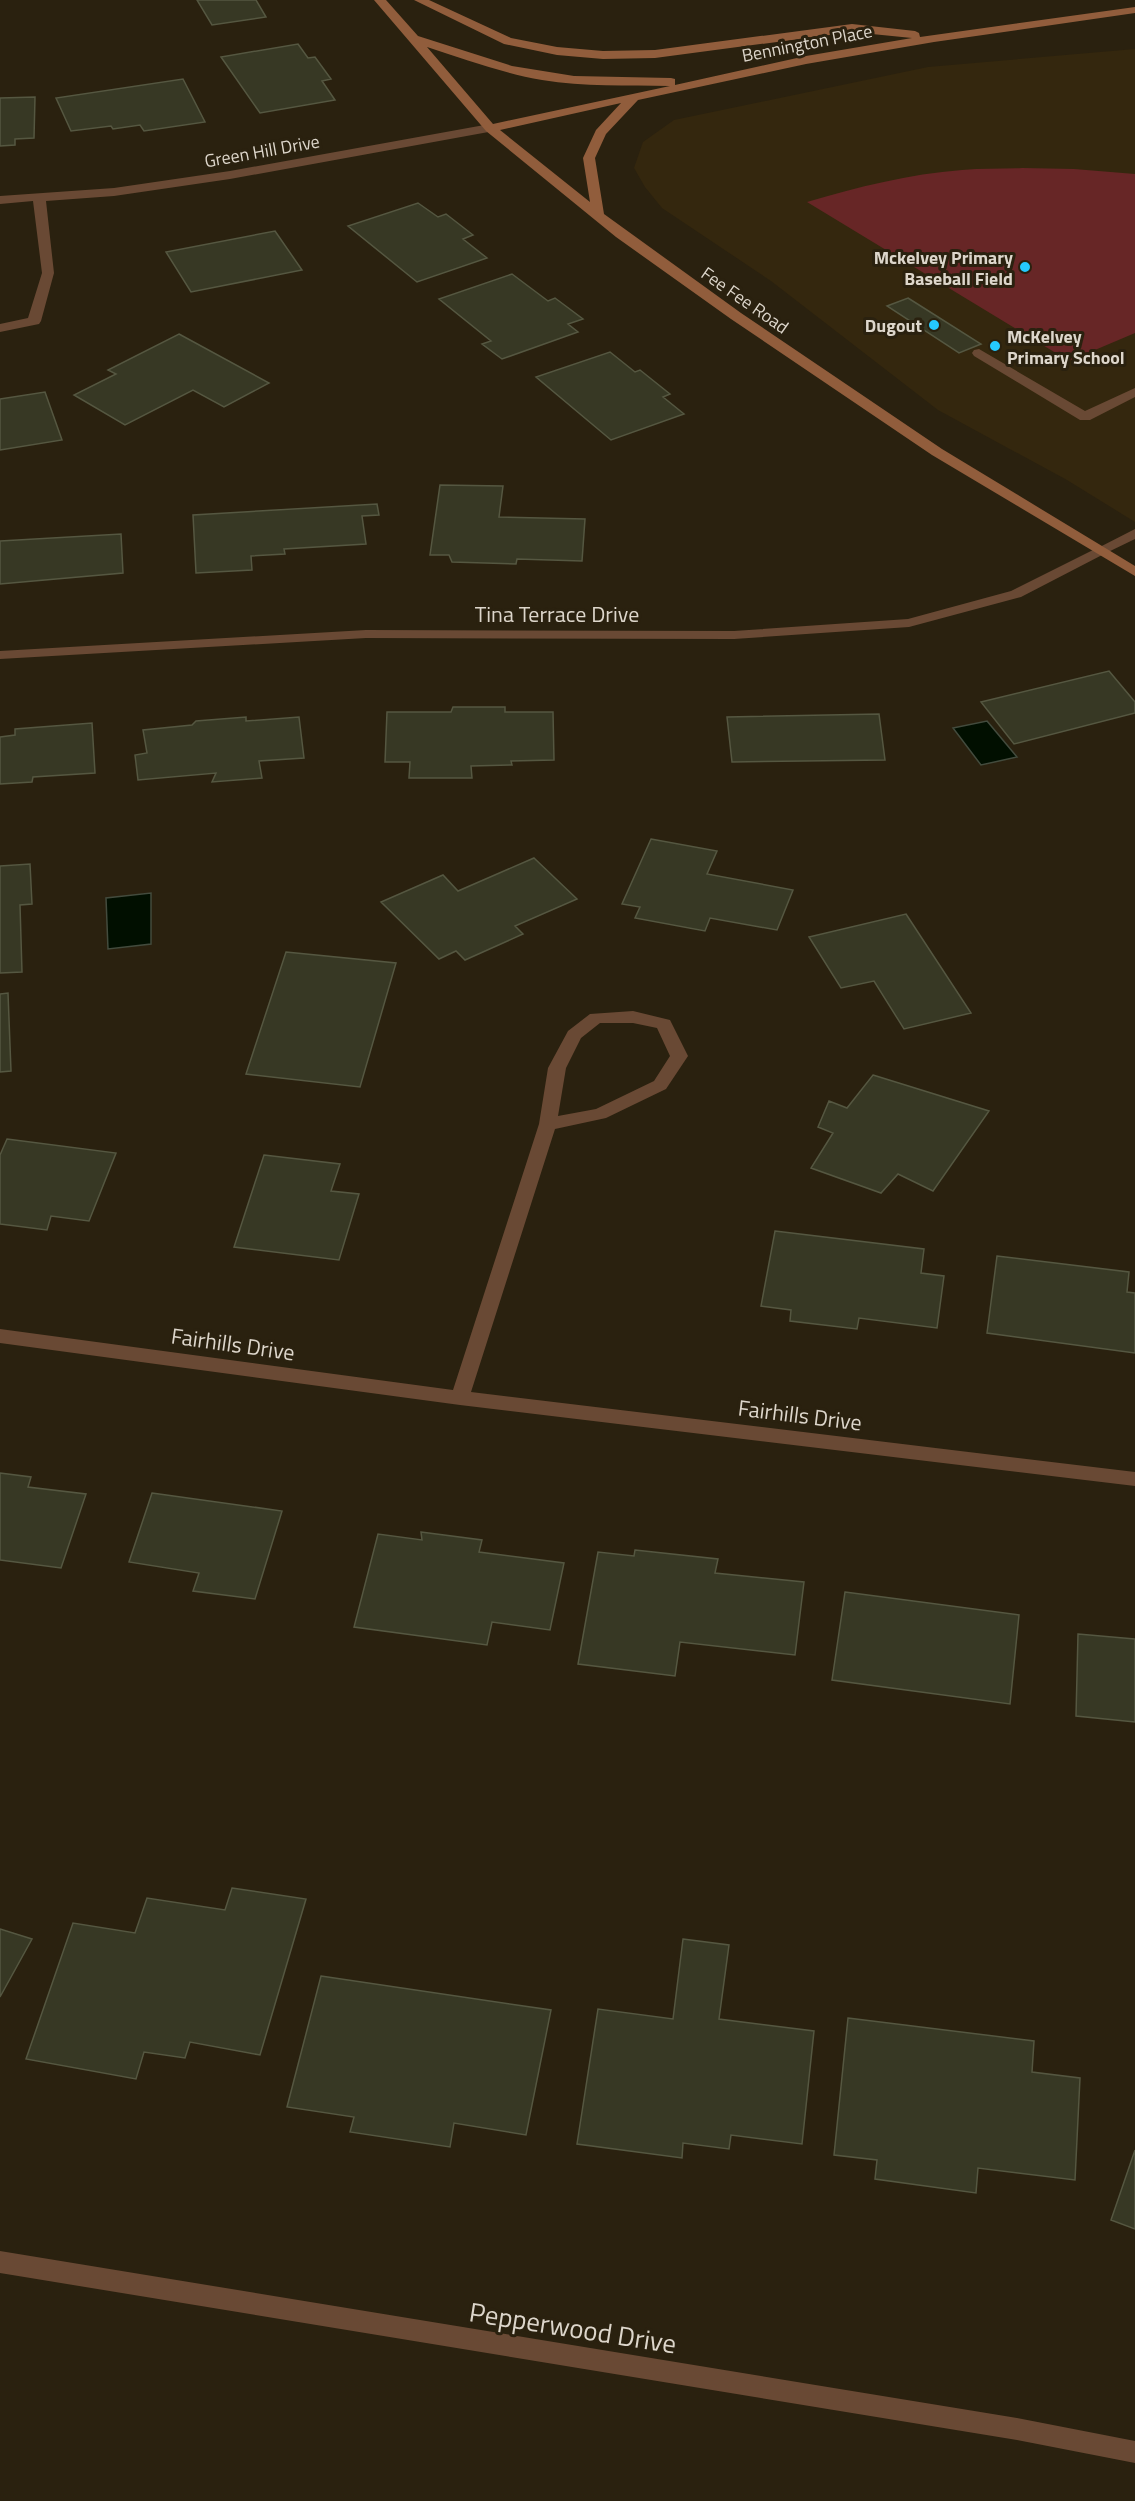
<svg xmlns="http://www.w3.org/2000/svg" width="1135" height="2501" viewBox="0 0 1135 2501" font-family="'Titillium Web',sans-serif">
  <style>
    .built { fill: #34270e }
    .green { fill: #672626 }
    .water { fill: #010f00; stroke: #434b3d; stroke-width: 1.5 }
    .building { fill: #373824; stroke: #555741; stroke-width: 1.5 }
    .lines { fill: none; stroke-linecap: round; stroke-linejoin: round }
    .lane { fill: #694934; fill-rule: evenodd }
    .street { fill: #694934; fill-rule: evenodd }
    .secondary { fill: #915d3c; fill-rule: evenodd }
    .poi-dot { fill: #25c9fe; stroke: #2a210f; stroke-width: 2 }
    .labels { text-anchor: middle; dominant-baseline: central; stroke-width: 6; stroke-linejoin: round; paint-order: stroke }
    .far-street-label { font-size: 18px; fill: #ddd6cb; stroke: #2a210f }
    .far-poi-label { font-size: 18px; font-weight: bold; fill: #ddd6cb; stroke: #2a210f; text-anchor: end }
    .street-label { font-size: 22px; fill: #ddd6cb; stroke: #2a210f }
    .near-street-label { font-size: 27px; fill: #ddd6cb; stroke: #2a210f }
  </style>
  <rect width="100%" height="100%" fill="#2a210f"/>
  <path class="built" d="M1135 49V522L1067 480 938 410 771 281 662 208 645 187 634 168 643 142 674 120 928 67Z"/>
  <path class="green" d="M1022 168 1074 169 1135 174V333L1069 361 807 202C858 187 909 174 962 170 982 168 1002 169 1022 168Z"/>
  <path class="water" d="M987 721 1017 757 981 765 953 728Z
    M151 893V944L108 949 106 898Z"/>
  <path class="building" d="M197 0H256L266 17 212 25Z
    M298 44 308 58 315 57 331 79 322 81 335 100 260 113 221 57Z
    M183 79 205 122 144 131 140 125 113 129 111 126 71 131 56 98Z
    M35 97 34 138 15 139V145L0 146V98Z
    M418 203 438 217 446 214 473 235 463 239 487 258 417 282 348 226Z
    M275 231 302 270 191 292 166 252Z
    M512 274 548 301 555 298 583 319 568 324 578 332 502 359 482 344 491 341 439 299Z
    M908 298 981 344 959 353 887 306Z
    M179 334 269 383 224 407 193 390 125 425 74 395 116 374 108 370Z
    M610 352 635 372 640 370 670 394 663 397 684 414 611 440 536 377Z
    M45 392 62 440 0 450V399Z
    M440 485 503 486 499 517 585 519 582 561 517 559 516 564 452 562 449 555H430Z
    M377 504 379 515 362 516 366 544 284 549 285 554 251 556 252 570 196 573 193 515Z
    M121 534 123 573 0 584V541Z
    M1109 671 1135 702V713L1014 744 981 702Z
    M453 707H505V712H553L554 760 511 761 512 765 471 766 472 778H409L410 762H385L387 712H451Z
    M879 714 885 760 732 762 727 717Z
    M246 717V721L299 717 304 758 259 761 262 778 212 782 216 773 138 780 135 755 147 753 143 730 192 725 196 721Z
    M92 723 95 773 33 777 32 782 0 784V737L15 735V729Z
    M651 839 717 851 707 874 793 890 777 930 710 918 705 931 635 918 640 907 622 904Z
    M534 858 577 899 515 926 523 934 465 960 456 951 439 959 381 902 443 875 458 891Z
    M30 864 32 904 20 905 22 972 0 973V866Z
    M906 914 971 1013 904 1029 874 981 841 988 809 937Z
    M286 952 396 963 360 1087 246 1074Z
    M8 993 11 1071 0 1072V994Z
    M873 1075 989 1111 933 1191 898 1174 881 1193 811 1168 833 1133 818 1127 829 1101 847 1108Z
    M7 1139 116 1153 89 1221 51 1216 47 1230 0 1224V1155Z
    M264 1155 340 1164 331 1191 359 1194 339 1260 234 1247Z
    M775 1231 924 1249 921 1273 944 1276 937 1328 859 1318 857 1329 790 1321 791 1310 761 1306Z
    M997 1256 1129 1272 1127 1292 1135 1293V1353L987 1333Z
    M0 1473 31 1477 28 1487 86 1494 61 1568 0 1560Z
    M152 1493 282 1511 255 1599 193 1591 199 1573 129 1562Z
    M421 1532 482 1540 479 1552 564 1563 550 1630 492 1622 487 1645 354 1627 378 1534 422 1540Z
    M635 1550 718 1559 715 1573 804 1582 795 1655 680 1642 675 1676 578 1664 598 1552 634 1556Z
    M845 1592 1019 1615 1010 1704 832 1680Z
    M1078 1634 1135 1639V1722L1076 1716Z
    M232 1888 306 1899 260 2055 190 2042 185 2058 144 2052 136 2079 26 2059 73 1923 135 1933 147 1898 225 1910Z
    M0 1929 32 1939 0 1997Z
    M683 1939 729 1945 719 2019 814 2031 802 2144 731 2135 729 2149 683 2143 682 2158 577 2144 598 2009 673 2019Z
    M321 1976 551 2010 526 2135 454 2123 450 2147 350 2132 354 2117 287 2107Z
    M848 2018 1034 2041 1032 2072 1080 2078 1075 2180 978 2168 976 2193 875 2179 877 2160 834 2155Z
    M1135 2150V2229L1111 2220Z"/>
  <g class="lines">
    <path class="lane" d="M979 349 1085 411 1135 388V397L1090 420H1080L974 356 972 353 974 350Z
      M1135 529V539L1104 554H1094L1092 551Z"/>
    <path class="street" d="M490 124 494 125V131L230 179 114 196 46 201 54 273 41 321 39 324 0 332V324L28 318 42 273 33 201 0 204V196L114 188 230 171Z
      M1099 547 1106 551 1104 554 1021 597 909 627 734 639 366 638 0 659V651L366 630 734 631 908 619 1011 591Z
      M633 1011 670 1020 688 1056 666 1089 606 1118 555 1129 471 1392 1135 1472V1486L460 1405 0 1343V1329L453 1390 539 1124 548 1068 568 1031 590 1014ZM600 1023H633L657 1028 670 1056 654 1081 596 1109 558 1116 566 1068 581 1038Z
      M0 2251 1017 2418 1135 2441V2463L1017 2440 0 2273Z"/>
    <path class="secondary" d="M374 0H386L418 36 512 66 574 76 671 78 675 79V85L806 56 912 38 852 32 655 58 603 59 557 55 504 44 414 0H429L511 38 557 47 603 51 655 50 852 24 915 31 919 33 920 37 1135 7V13L934 42 806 64 638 100 606 134 595 158 604 214 741 313 942 449 1135 566V576L932 455 731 319 616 237 486 131ZM427 47C464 59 502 73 542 80 584 87 627 85 670 86L493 124ZM621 103 596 130 583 158 590 202 500 130Z"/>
  </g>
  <g class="poi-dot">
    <circle cx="1025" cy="267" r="6"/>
    <circle cx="934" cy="325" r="6"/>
    <circle cx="995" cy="346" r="6"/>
  </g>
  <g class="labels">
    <g class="far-street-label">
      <text transform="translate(807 43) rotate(-11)">Bennington Place</text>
      <text transform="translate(262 151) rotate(-10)">Green Hill Drive</text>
      <text transform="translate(745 300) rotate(35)">Fee Fee Road</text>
    </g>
    <g class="far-poi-label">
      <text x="1013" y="257">Mckelvey Primary<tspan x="1013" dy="21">Baseball Field</tspan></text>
      <text x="922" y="325">Dugout</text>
      <text x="1007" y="336" text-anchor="start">McKelvey<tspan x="1007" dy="21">Primary School</tspan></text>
    </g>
    <g class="street-label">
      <text x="557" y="614">Tina Terrace Drive</text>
      <text transform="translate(233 1344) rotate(8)">Fairhills Drive</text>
      <text transform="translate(800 1415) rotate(7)">Fairhills Drive</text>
    </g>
    <g class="near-street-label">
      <text transform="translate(573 2327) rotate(9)">Pepperwood Drive</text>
    </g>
  </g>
</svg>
